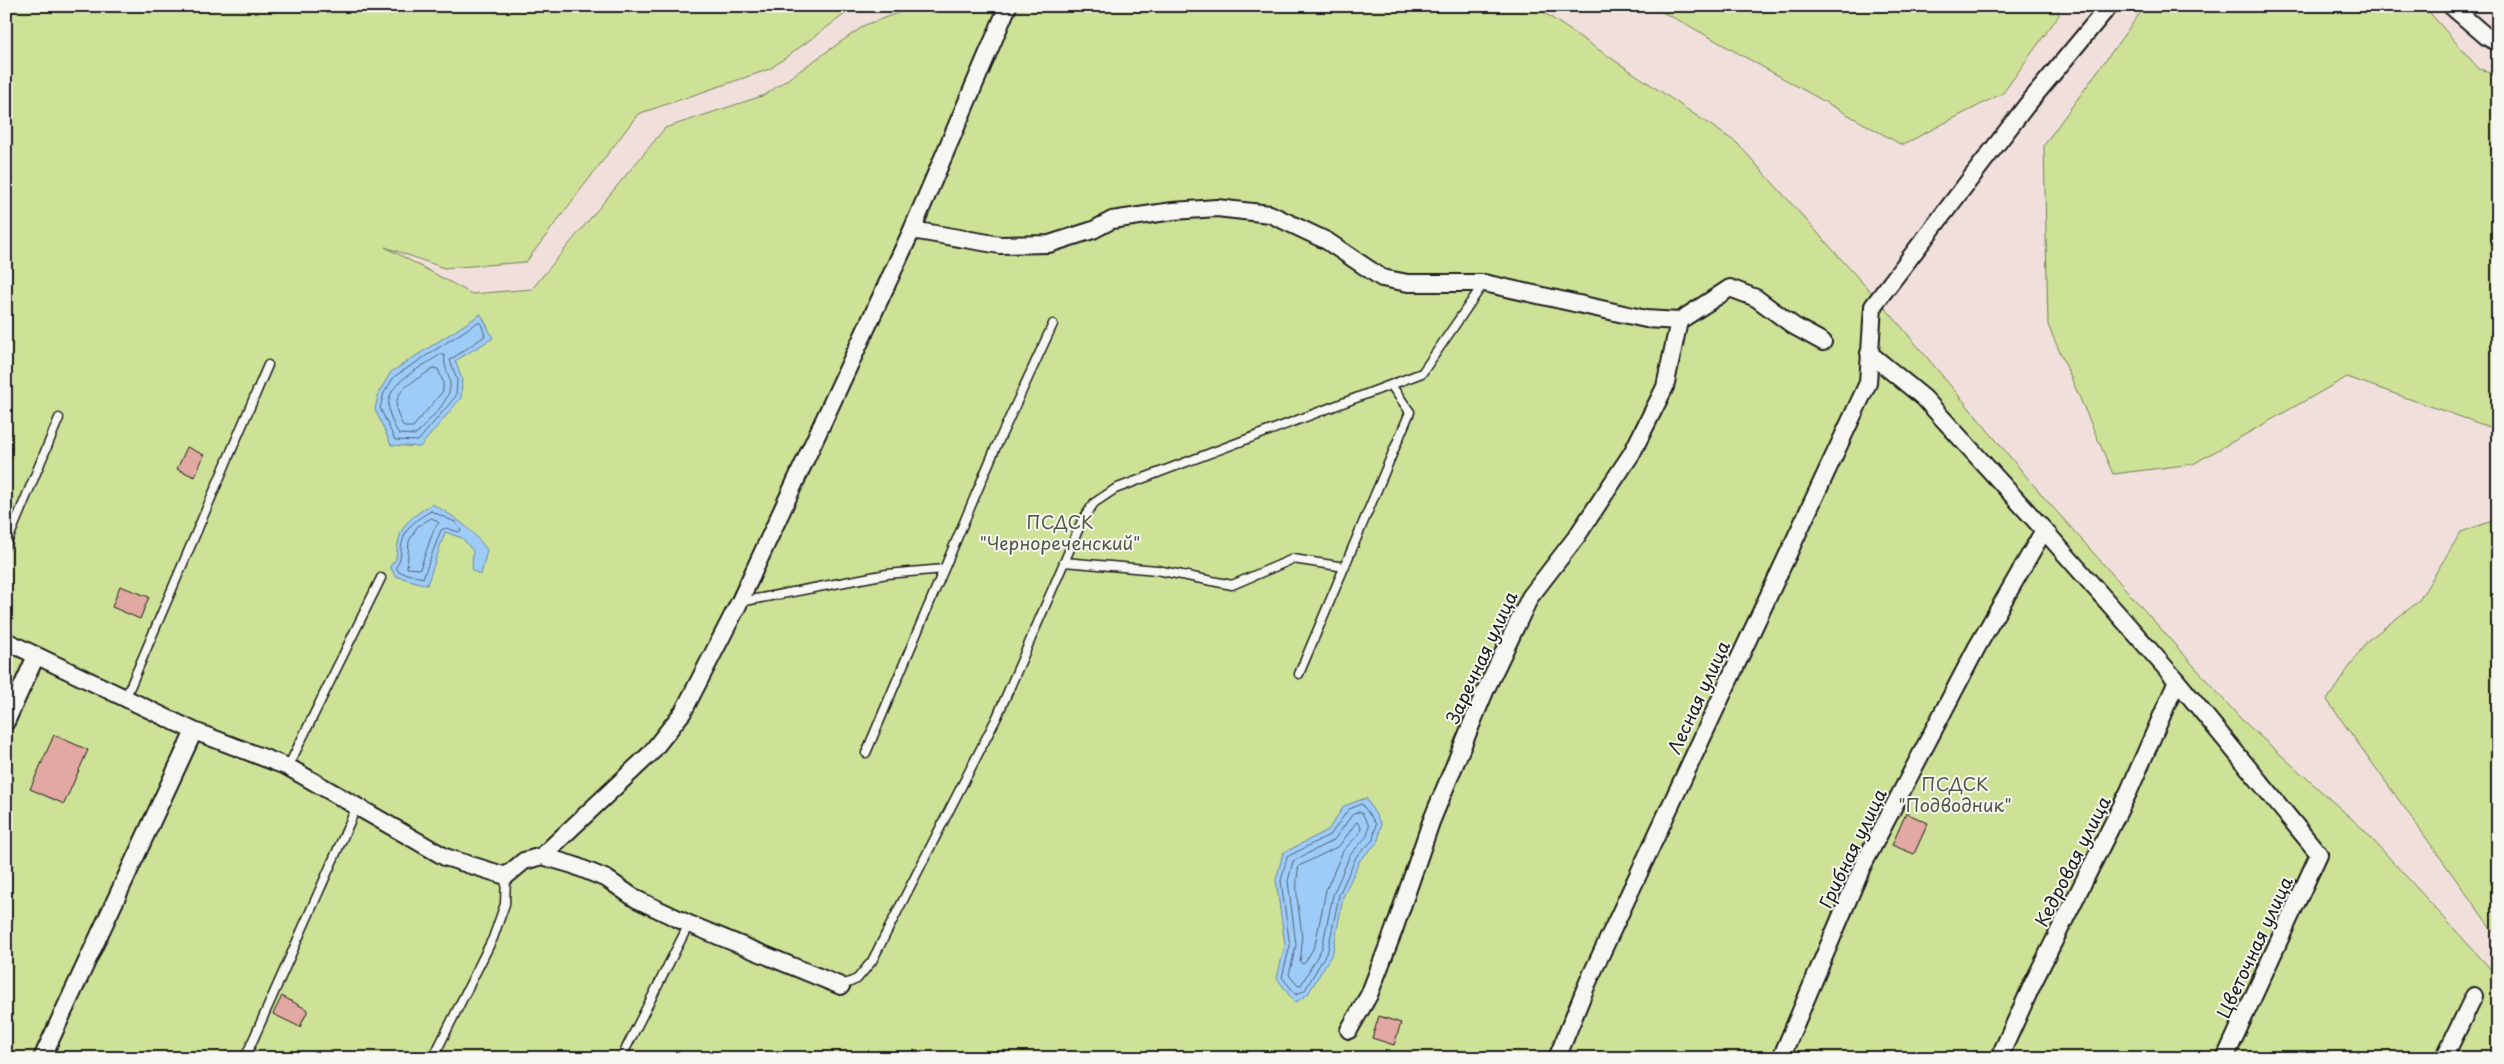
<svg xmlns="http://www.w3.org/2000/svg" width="2504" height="1064" viewBox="0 0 2504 1064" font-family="'Playpen Sans',sans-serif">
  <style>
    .green { fill: #cde297; stroke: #747f5a }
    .water { fill: #9eccf9; stroke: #6a86a1 }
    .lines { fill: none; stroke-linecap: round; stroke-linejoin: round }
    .shore { stroke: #506274; stroke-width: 1 }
    .building { fill: #e2a8a2; stroke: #1c1c1c }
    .service-casing { stroke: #1c1c1c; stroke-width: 11 }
    .minor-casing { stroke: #1c1c1c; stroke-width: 20 }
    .service { stroke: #f6f6f2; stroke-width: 8 }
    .minor { stroke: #f6f6f2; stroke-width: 16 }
    .labels { text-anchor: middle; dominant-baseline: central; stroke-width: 4; stroke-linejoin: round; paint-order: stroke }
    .park-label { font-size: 18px; fill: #515741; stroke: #f6f6f2 }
    .street-label { font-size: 18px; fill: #1c1c1c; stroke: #f6f6f2 }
  </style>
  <rect width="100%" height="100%" fill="#f0dfda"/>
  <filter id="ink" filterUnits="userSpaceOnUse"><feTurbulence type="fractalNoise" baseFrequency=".02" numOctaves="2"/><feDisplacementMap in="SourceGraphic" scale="10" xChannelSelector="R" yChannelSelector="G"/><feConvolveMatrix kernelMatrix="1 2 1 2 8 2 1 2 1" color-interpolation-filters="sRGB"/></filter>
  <g filter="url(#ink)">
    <path class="green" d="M6 6H856L770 69 638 114 526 262 444 268 385 247 472 294 532 289 665 128 765 95 865 25 917 6H1534L1737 143 1894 318 2041 494 2241 719 2363 829 2498 977V1058H6Z
      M1650 6H2056L2059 15 2003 93 1902 145 1686 24Z
      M2145 6H2424L2479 69 2498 74V430L2347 377 2193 464 2113 474 2048 325 2044 145Z
      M2498 519V938L2327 700 2367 641 2418 602 2461 532Z"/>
    <path class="water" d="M481 314 493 338 455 361 462 379 461 398 420 447 391 445 375 409 379 392 391 372Z
      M432 504C456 517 472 529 487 550L481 575 472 570 473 551 462 538 445 532 427 585 395 576 390 566 396 559C399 526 405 521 432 504Z
      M1366 798 1381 824 1378 842 1360 860 1343 897 1333 952 1308 994 1295 1003 1277 978 1285 945 1276 880 1283 853 1328 830 1344 806Z"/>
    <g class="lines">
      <path class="shore" d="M477 323H481L485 336 450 360 457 380 456 396 418 441 395 440 380 408 384 393 394 377Z
        M441 354 445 356C443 366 449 373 450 383 452 401 427 421 416 435L399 434C370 388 407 377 441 354Z
        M434 368 438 369 443 382V391L413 427H404C383 393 409 385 434 368Z
        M431 511 455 522 461 530 459 532 446 528 441 530 423 578 399 572 396 567C403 558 399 550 403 540 407 525 419 518 431 511Z
        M432 518 439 523 434 529 420 569 407 568 409 541 417 527Z
        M1362 804 1376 824 1373 840 1356 857 1339 895 1328 950 1305 990 1296 995 1282 977 1290 946 1281 881 1287 857 1331 834 1348 810Z
        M1359 812 1362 813 1369 826 1367 836 1350 855 1333 895 1322 948 1301 985 1298 986 1289 975 1296 945 1288 881 1293 861 1334 840 1352 815Z
        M1357 822 1361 827 1360 833 1343 851 1326 890 1315 945 1305 963 1302 964 1300 961C1307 929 1291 898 1299 866L1339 846Z"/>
    </g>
    <path class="building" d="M187 447 204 455 195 477 177 469Z
      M120 586 149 597 140 619 112 607Z
      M54 735 88 750 64 804 30 789Z
      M1906 813 1928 823 1914 854 1892 845Z
      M282 996 308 1010 300 1027 273 1014Z
      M1379 1016 1401 1023 1394 1045 1372 1038Z"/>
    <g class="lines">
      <defs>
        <path id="service" d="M6 545 59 418
          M1064 562 1157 570 1232 585 1293 559 1345 567
          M740 602 887 574 944 569
          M1299 674 1410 412 1391 385
          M125 699 268 365
          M866 753 995 449 1053 324
          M288 767 381 578
          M841 986 857 979 872 961 997 717 1082 521 1094 503 1115 489 1422 373 1484 283
          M245 1058 357 806
          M433 1058 493 938 505 904 506 876
          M621 1058 689 924"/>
        <path id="minor" d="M2451 6 2487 37 2498 43
          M912 230 1000 245 1049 244 1093 230 1112 220 1173 211 1217 208 1270 214 1327 241 1382 278 1408 283H1484L1646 319 1679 321 1730 288 1756 298 1794 326 1823 342
          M1869 353 1924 398 2044 530 2177 681 2319 854 2225 1058
          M6 641 194 731 288 767 445 857 506 876 524 861 542 856 573 865 607 879 636 899 689 924 841 986
          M6 722 36 656
          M542 856 650 754 683 712 739 603 912 230 1008 6
          M1349 1030 1369 995 1394 930 1431 822 1486 689 1530 597 1577 536 1632 453 1665 387 1679 321
          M42 1058 194 731
          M1557 1058 1588 982 1868 383 1873 306 2026 106 2109 6
          M1781 1058 1862 867 1977 647 2044 530
          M1999 1058 2033 983 2129 791 2177 681
          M2444 1058 2474 996"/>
      </defs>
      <use href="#service" class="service-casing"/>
      <use href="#minor" class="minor-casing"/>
      <use href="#service" class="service"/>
      <use href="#minor" class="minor"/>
    </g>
  </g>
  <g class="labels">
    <g class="park-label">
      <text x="1060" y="521">ПСДСК<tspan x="1060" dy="21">"Чернореченский"</tspan></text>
      <text x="1955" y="783">ПСДСК<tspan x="1955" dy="21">"Подводник"</tspan></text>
    </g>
    <g class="street-label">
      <text transform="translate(1481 657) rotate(-65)">Заречная улица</text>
      <text transform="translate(1698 697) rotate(-65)">Лесная улица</text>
      <text transform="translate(1852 848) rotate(-64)">Грибная улица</text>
      <text transform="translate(2072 861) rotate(-63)">Кедровая улица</text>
      <text transform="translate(2254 947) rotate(-65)">Цветочная улица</text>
    </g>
  </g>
  <rect width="2504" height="1064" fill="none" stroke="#f6f6f2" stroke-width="25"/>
  <rect x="12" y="12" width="2479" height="1039" fill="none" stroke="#1c1c1c" stroke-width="2" filter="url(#ink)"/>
</svg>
